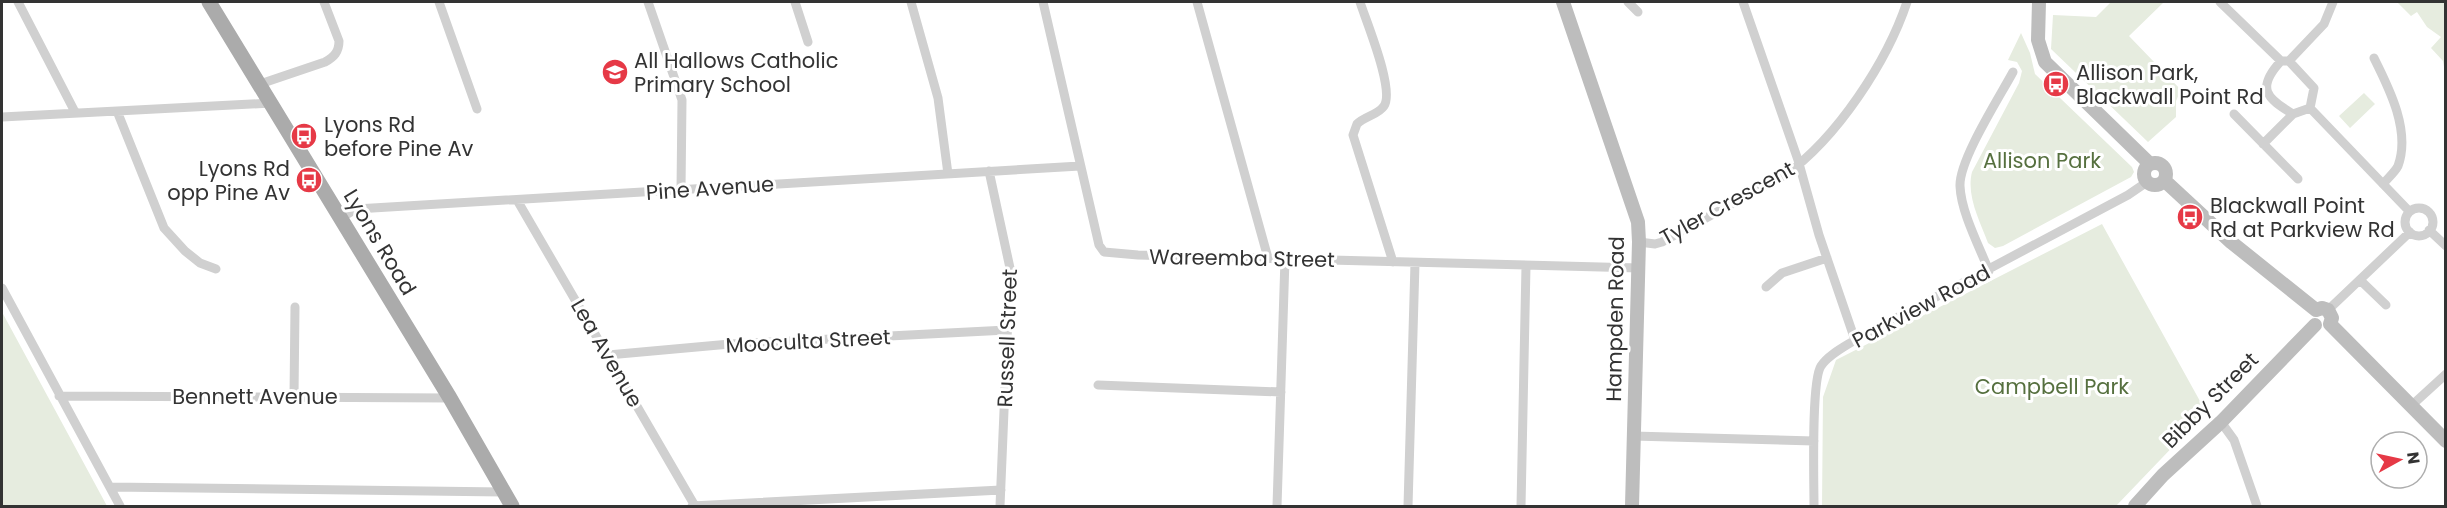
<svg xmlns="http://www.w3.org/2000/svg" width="2447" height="508" viewBox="0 0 2447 508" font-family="Poppins,sans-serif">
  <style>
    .green { fill: #e6ecdf }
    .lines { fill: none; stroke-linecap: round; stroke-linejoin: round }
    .street { stroke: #d0d0d0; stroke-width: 9 }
    .secondary { stroke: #bdbdbd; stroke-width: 14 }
    .primary { stroke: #ababab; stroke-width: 15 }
    .labels { text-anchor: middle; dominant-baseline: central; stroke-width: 6; stroke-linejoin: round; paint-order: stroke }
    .poi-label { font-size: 21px; fill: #333; stroke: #fff; text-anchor: start }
    .park-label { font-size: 21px; fill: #56703f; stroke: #fff }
    .street-label { font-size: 21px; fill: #333; stroke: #fff }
  </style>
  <rect width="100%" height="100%" fill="#fff"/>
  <path class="green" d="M2111 2H2164L2129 36 2181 90 2176 101V117L2148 142 2051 49 2053 15 2096 17Z
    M2397 2H2445V73L2443 61 2431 48 2441 37 2427 27 2417 12 2411 16Z
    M2021 33 2030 53 2035 74 2132 167 2134 172 2131 177 2003 246 1995 248 1988 243C1980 221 1966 196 1972 172L2019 83 2022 71 2017 62 2008 60Z
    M2364 93 2375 104 2350 128 2339 116Z
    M2102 224 2206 412 2116 506H1822L1823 397 1836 360Z
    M2 312 107 506H2Z"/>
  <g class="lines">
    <path class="street" d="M18 2 75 112
      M439 2 477 109
      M648 2 682 100 681 190
      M795 2 808 42
      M911 2 938 98 948 174
      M1043 2 1099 245 1104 252 1138 255 1639 268
      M1197 2 1268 258
      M1360 2C1366 21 1395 90 1384 106 1378 115 1365 116 1357 124L1353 135 1393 262
      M1628 2 1638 12
      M1743 2 1798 160 1819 235 1855 340
      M2220 2 2281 61
      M2374 58C2389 88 2411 131 2398 166 2395 172 2388 178 2383 184
      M2281 61H2289L2314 88 2310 108 2293 114C2266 98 2256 88 2281 61Z
      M2289 61 2324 24 2333 2
      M260 84 325 62C334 57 339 52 339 41L324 2
      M2310 108 2409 211
      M117 111 164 228 185 251 200 263 216 269
      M2234 114 2298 179
      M2 117 271 103
      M2263 144 2293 114
      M989 171 1010 268 1000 506
      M517 200 695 506
      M2405 222a14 14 0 1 1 28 0a14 14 0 1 1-28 0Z
      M341 218 356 209 1080 166
      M2429 230 2446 246
      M1639 242 1655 244 1662 242 1785 175C1837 138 1887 62 1907 2
      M1989 271C1979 246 1961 212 1960 186 1959 160 1999 98 2013 72
      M2360 280 2386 305
      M1766 287 1782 273 1827 258
      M2 288 120 506
      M2328 310 2410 232
      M608 355 730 344 1007 330
      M1098 385 1281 392
      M59 396 450 398
      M294 396 295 307
      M2411 406 2446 374
      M2221 422 2234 440 2257 506
      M1633 436 1814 441
      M110 487 503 492
      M692 506 1001 490
      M1277 506 1285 259
      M1408 506 1415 263
      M1521 506 1526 266
      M1814 506C1814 482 1811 381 1821 366 1828 355 1844 347 1855 340L2128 195 2147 182"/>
    <path class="secondary" d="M1563 2 1638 222 1639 242 1632 506
      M2039 2 2038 40 2045 62 2150 164
      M2144 174a11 11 0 1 1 22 0a11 11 0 1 1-22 0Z
      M2165 181 2231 242 2316 310
      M2316 310 2322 308 2328 310 2332 318 2330 324
      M2330 324 2446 441
      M2135 506 2163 475 2221 422 2315 325"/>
    <path class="primary" d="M209 2 450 398 512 506"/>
  </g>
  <defs>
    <symbol id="school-disc" viewBox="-11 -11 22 22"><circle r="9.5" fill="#e63946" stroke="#fff"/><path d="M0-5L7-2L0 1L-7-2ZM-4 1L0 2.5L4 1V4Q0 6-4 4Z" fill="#fff"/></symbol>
    <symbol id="bus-disc" viewBox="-11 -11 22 22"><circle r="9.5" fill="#e63946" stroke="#fff"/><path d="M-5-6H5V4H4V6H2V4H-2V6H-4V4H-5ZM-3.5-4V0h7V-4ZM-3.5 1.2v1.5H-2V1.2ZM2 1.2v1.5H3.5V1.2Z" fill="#fff"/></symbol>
  </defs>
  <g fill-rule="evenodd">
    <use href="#school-disc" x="600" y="57" width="30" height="30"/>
    <use href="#bus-disc" x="2041" y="69" width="30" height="30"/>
    <use href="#bus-disc" x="289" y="121" width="30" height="30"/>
    <use href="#bus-disc" x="294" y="165" width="30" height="30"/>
    <use href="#bus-disc" x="2175" y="202" width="30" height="30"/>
  </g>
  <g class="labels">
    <g class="poi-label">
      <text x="634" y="60">All Hallows Catholic<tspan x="634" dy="24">Primary School</tspan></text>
      <text x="2076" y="72">Allison Park,<tspan x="2076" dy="24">Blackwall Point Rd</tspan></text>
      <text x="324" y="124">Lyons Rd<tspan x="324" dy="24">before Pine Av</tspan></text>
      <text x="290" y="168" text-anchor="end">Lyons Rd<tspan x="290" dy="24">opp Pine Av</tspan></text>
      <text x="2210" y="205">Blackwall Point<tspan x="2210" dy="24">Rd at Parkview Rd</tspan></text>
    </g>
    <g class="park-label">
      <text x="2042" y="160">Allison Park</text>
      <text x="2052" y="386">Campbell Park</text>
    </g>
    <g class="street-label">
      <text transform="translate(710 188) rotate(-4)">Pine Avenue</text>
      <text transform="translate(1727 203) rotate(-29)">Tyler Crescent</text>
      <text transform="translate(380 242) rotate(59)">Lyons Road</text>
      <text transform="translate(1242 258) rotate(1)">Wareemba Street</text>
      <text transform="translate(1921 306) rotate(-28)">Parkview Road</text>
      <text transform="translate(1615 319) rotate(-89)">Hampden Road</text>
      <text transform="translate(1007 338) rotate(-88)">Russell Street</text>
      <text transform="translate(808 341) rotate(-3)">Mooculta Street</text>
      <text transform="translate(607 353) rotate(60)">Lea Avenue</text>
      <text x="255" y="396">Bennett Avenue</text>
      <text transform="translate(2210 400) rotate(-45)">Bibby Street</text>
    </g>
  </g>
  <rect width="2447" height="508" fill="none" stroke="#333333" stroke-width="6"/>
  <g transform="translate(2399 460) rotate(82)"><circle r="28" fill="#ffffff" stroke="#adadad" stroke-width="1.5"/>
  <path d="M0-4.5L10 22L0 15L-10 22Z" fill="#e63946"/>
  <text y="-9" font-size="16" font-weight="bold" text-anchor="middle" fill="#333333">N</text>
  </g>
</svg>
